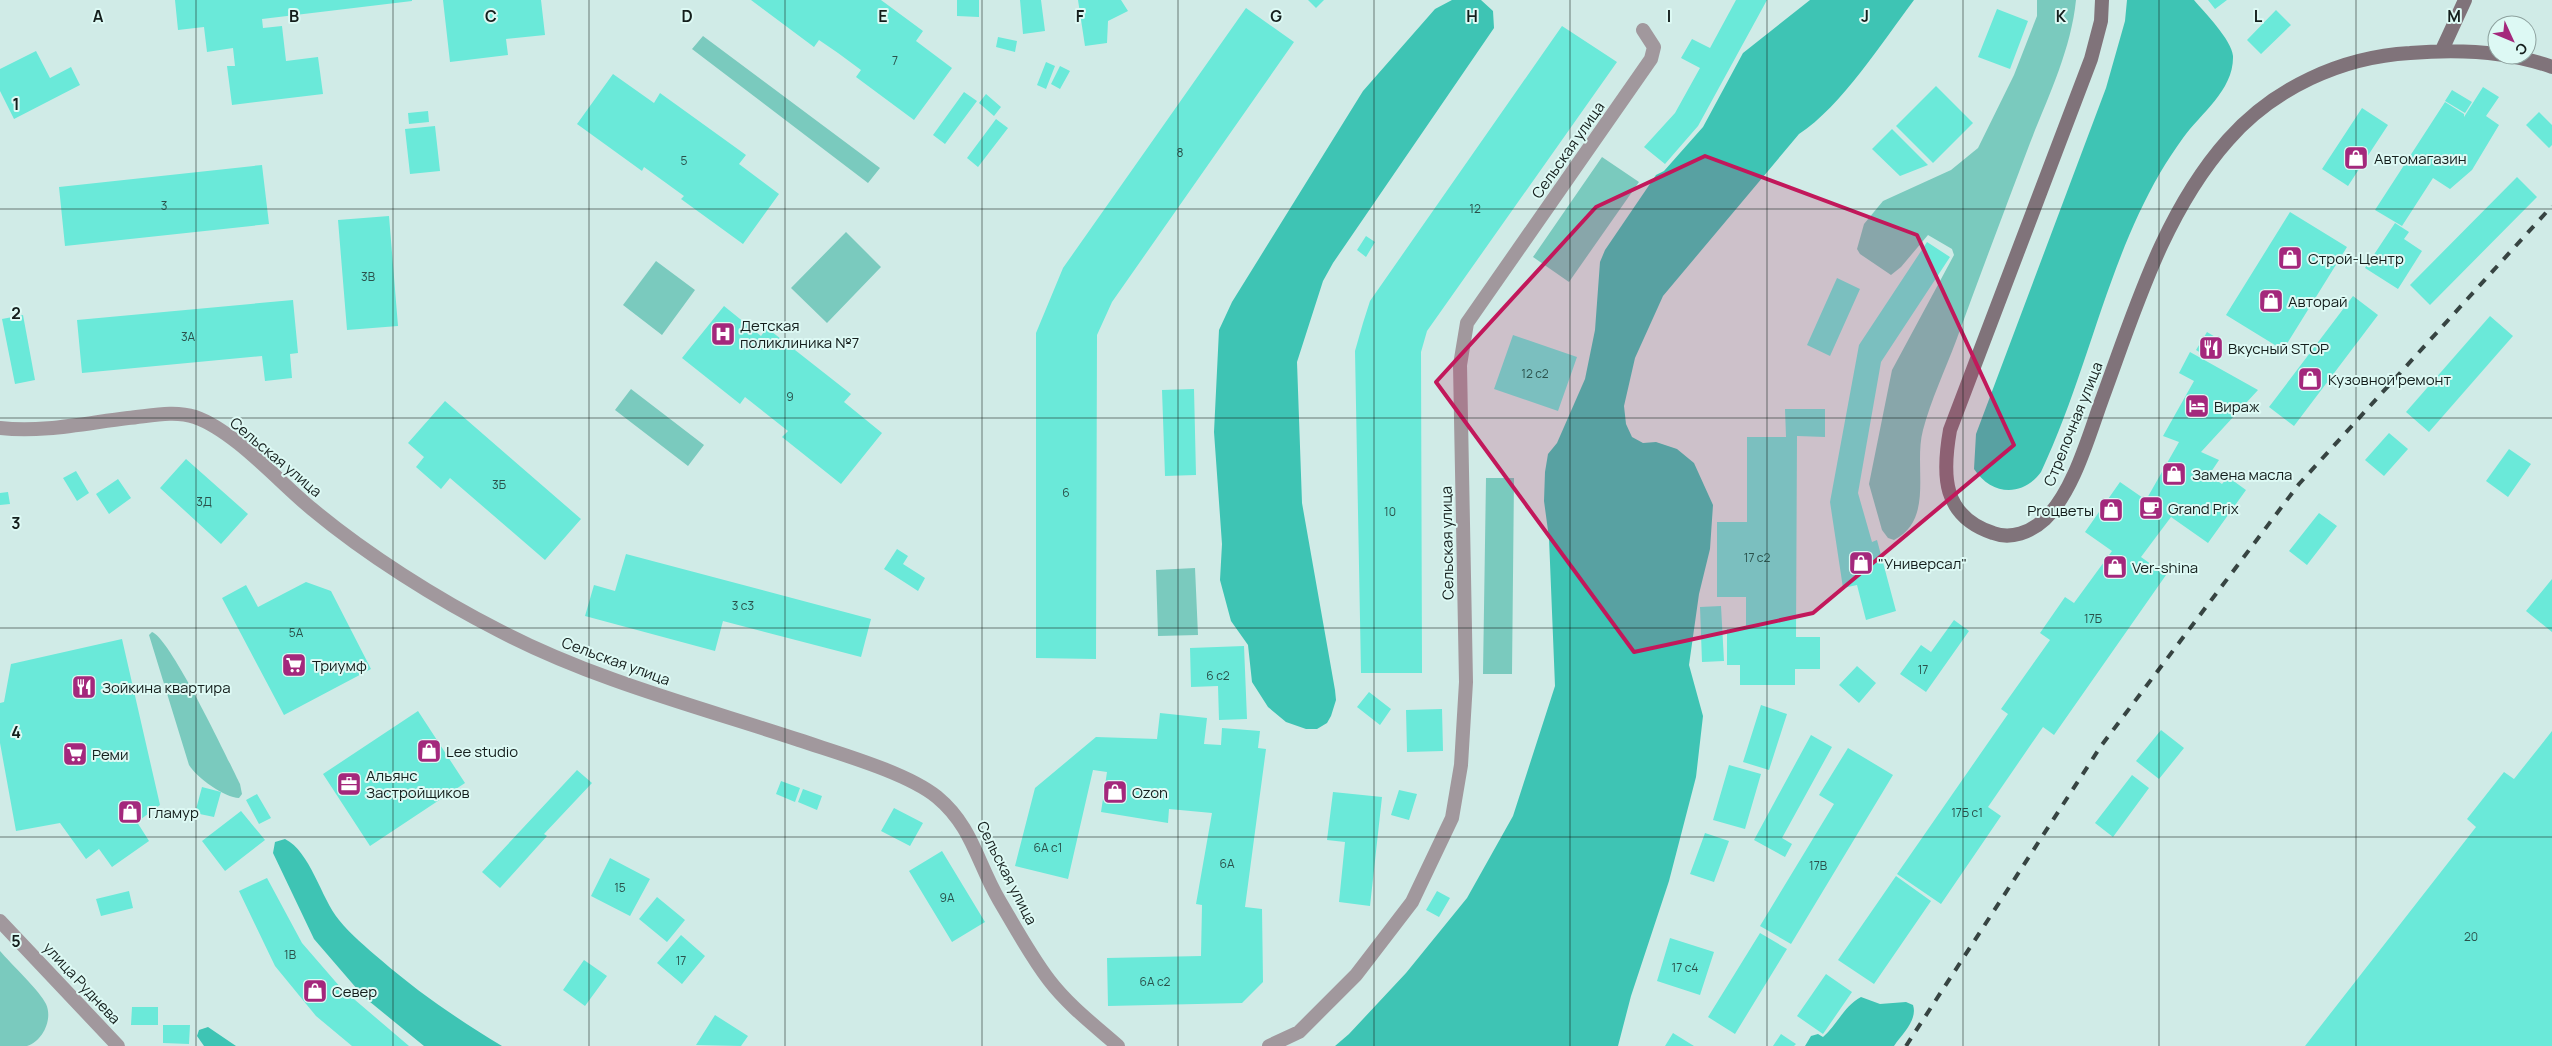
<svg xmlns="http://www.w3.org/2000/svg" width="2552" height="1046" viewBox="0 0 2552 1046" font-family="Manrope,sans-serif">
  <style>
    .green { fill: #7acabe }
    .forest { fill: #3ec4b4 }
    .building { fill: #6ae9d9 }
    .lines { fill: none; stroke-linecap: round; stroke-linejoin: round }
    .minor { stroke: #a1989d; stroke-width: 14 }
    .secondary { stroke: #80737a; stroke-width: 14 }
    .rail { stroke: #374442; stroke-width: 4; stroke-dasharray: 9 9; stroke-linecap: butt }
    .marked { fill: #c2185b; fill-opacity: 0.2; stroke: #c2185b; stroke-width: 4; stroke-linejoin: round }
    .grid { fill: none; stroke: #141e1c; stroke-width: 1; stroke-opacity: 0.55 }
    .labels { text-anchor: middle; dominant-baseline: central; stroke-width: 4; stroke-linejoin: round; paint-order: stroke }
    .number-label { font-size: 12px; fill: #2a514b }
    .street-label { font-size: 15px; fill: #141e1c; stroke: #ddf9f4 }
    .poi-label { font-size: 15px; fill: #141e1c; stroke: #ddf9f4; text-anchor: start }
    .grid-label { font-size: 16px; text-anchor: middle; font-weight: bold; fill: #141e1c; stroke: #ddf9f4; stroke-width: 4; stroke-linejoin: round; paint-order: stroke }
  </style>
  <rect width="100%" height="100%" fill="#d0ebe7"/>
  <path class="green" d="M2037 0H2076C2071 50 2048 97 2030 143 2005 209 1980 275 1956 341 1945 370 1931 400 1923 430 1913 467 1935 519 1894 540L1888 538 1882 530 1869 484 1892 370 1954 255 1952 249 1928 235 1901 267 1891 275 1860 254 1857 249 1864 224 1883 201 1951 170 1978 148 2014 75 2037 16Z
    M703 36 880 168 868 183 692 49Z
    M1602 157 1639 182 1569 282 1533 257Z
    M846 232 881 267 827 323 791 288Z
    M656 261 695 290 662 335 623 305Z
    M631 389 704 445 688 466 615 410Z
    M1486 478H1514L1512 674H1483Z
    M1195 568 1198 635 1158 636 1156 570Z
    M152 632C171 639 228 760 240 784L242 794 239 798C225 798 196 777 189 765L149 635Z
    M0 951C11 964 40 991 46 1004 53 1019 43 1041 27 1046 20 1046 8 1046 0 1046Z"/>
  <path class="forest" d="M1452 0H1481L1493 11 1494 28 1333 263 1323 281 1297 362 1302 503 1335 690 1336 700 1331 716 1327 723 1317 729H1306L1286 722 1268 707 1252 682 1248 645 1231 621 1220 580 1222 544 1214 432 1219 330 1232 302 1363 91 1435 9Z
    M1810 0H1914C1883 41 1841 107 1799 134L1663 296 1635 358 1624 406 1626 424 1632 437 1643 443 1656 442 1677 449 1694 463 1713 505 1710 549 1699 594 1689 665 1703 716 1696 777 1669 881 1631 996 1618 1046H1335L1349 1034 1406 973 1467 898 1513 816 1555 686 1549 538 1544 501 1545 472 1548 454 1557 443 1585 379 1595 330 1600 262 1605 250 1656 175 1664 171 1703 127 1743 53Z
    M2127 0H2194C2204 12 2232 40 2233 56 2234 90 2201 113 2183 138 2175 149 2167 161 2160 173 2106 266 2087 375 2041 472 2022 498 1991 495 1974 469L1976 434 2106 88 2125 21Z
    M285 839C310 851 321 898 339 920 351 935 366 947 381 960 419 993 459 1020 502 1046H424L364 997 314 939 273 853 275 842Z
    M1861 997 1880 1004 1906 1002 1913 1005C1918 1020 1902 1034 1894 1046H1805L1811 1036 1818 1034 1823 1037C1837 1025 1844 1006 1861 997Z
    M208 1027 236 1046H204L197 1036 199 1030Z"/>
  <path class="building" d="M175 0H412V1L262 19 263 28 282 26 286 61 318 57 323 94 232 105 227 66H235L233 48 207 52 204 27 178 30Z
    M443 0H541L545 35 506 39 508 55 450 62Z
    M751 0H881L923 31 916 41 952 68 914 120 856 77 861 70 838 53 819 40 814 47Z
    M957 0H979V17L957 16Z
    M1020 0H1041L1045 31 1023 34Z
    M1078 0H1121L1128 11 1108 21 1107 43 1085 46Z
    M1308 0H1324L1316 8Z
    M1736 0H1767L1698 126 1665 164 1644 147 1675 113 1700 68 1681 58 1692 39 1710 48Z
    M2208 0H2227L2215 9Z
    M1246 8 1294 42 1112 302 1097 335 1096 659 1036 658V333L1063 268Z
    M1997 9 2028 21 2010 69 1978 57Z
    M2276 10 2291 25 2261 54 2247 40Z
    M1562 26 1617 62 1427 331 1421 352 1422 673H1361L1355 351 1363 323 1370 301Z
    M998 37 1017 41 1015 52 996 47Z
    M36 51 50 78 71 67 80 85 14 119 0 91V69Z
    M1046 62 1055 66 1046 89 1037 85Z
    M1060 66 1070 71 1060 89 1051 84Z
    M613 74 654 103 660 93 746 155 739 164 779 194 743 244 681 199 684 196 644 167 642 171 577 124Z
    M1936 86 1973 123 1933 163 1896 126Z
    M2483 87 2499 97 2486 116 2499 125 2472 170 2450 189 2433 178 2402 226 2375 210 2445 102 2464 114V117Z
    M2452 90 2472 102 2465 113 2445 101Z
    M964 92 977 101 945 144 933 135Z
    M986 94 1001 107 994 116 979 103Z
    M2362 108 2388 125 2348 186 2322 169Z
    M428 111 429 122 409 124 408 113Z
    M2539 112 2552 125V145L2549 148 2526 125Z
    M996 119 1008 128 978 167 967 158Z
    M435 126 440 171 410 174 405 129Z
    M1892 129 1928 165 1900 176 1872 149Z
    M262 165 269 224 65 246 59 187Z
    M2517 177 2537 197 2430 305 2410 285Z
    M2290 212 2347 247 2283 350 2226 315Z
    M389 216 398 326 347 330 338 220Z
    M2395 223 2409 232 2404 239 2422 251 2398 289 2365 268Z
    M1366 236 1375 242 1366 257 1357 250Z
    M1927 242 1950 257 1881 362 1858 493 1872 542 1877 540 1896 611 1866 620 1857 585 1843 588 1830 502 1859 345Z
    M1837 278 1860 289 1830 356 1807 345Z
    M2353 296 2378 315 2294 426 2269 407Z
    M293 300 298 353 290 354 292 378 265 381 262 356 82 373 77 320Z
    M724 306 761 336 767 328 851 394 844 402 882 433 841 484 782 437 788 431 745 397 740 404 682 358Z
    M23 315 35 380 15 384 2 319Z
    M2490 316 2513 336 2429 432 2406 412Z
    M2207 332 2222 341 2211 359 2196 350Z
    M1513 335 1577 357 1558 411 1494 389Z
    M2190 352 2258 390 2201 452 2219 460 2209 475 2222 484 2228 477 2246 490 2208 543 2171 517 2141 557 2166 575 2054 735 2043 727 1988 807 2001 816 1941 904 1897 874 2008 714 2001 709 2050 640 2040 633 2065 597 2074 603 2112 551 2085 532 2120 482 2146 500 2179 442 2163 436 2194 381 2179 373Z
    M1194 389 1196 475 1165 476 1162 390Z
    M445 401 581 519 545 560 450 478 441 489 416 467 424 457 408 443Z
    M1785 409H1825V437L1797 436 1796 637H1820V669H1795V685H1740V665H1727V629L1746 628V597H1717V522H1747V437H1786Z
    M2389 433 2408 449 2384 476 2365 460Z
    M2509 449 2531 464 2508 497 2486 481Z
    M186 459 248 514 221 544 160 488Z
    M76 471 89 493 77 501 63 478Z
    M118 479 131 498 109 514 96 494Z
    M8 492 10 504 0 505V493Z
    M2319 513 2337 526 2307 565 2289 551Z
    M897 549 908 556 903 564 925 578 918 591 884 569Z
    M626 554 871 619 861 657 723 621 715 651 585 616 594 585 615 591Z
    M2552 579V632L2526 611Z
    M306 582 331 591 371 669 284 715 222 598 246 585 258 607Z
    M1721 606 1724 661 1702 662 1700 607Z
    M1954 620 1969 631 1926 692 1900 674 1921 645 1931 652Z
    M122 639 160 805 137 822 149 841 112 867 99 849 86 859 60 823 16 831 0 743V703L4 702 11 664Z
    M1244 646 1247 719 1219 720 1218 686 1191 687 1190 648Z
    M1857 666 1876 683 1859 703 1839 685Z
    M1369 692 1391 709 1380 725 1357 707Z
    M1761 705 1787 714 1769 770 1743 762Z
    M1442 709 1443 751 1407 752 1406 710Z
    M418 711 465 783 370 846 323 774Z
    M1160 713 1207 718 1204 744 1221 745 1222 728 1260 731 1258 748 1266 749 1245 907 1262 909 1263 982 1242 1003 1108 1006 1107 958 1201 956 1202 905 1196 904 1212 813 1169 809 1168 823 1101 812 1107 772 1093 770 1068 879 1015 866 1035 788 1096 737 1157 739Z
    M2161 730 2184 748 2159 779 2136 761Z
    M2552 731V1046H2305L2476 827 2467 819 2504 772 2514 779Z
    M1811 735 1832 747 1782 838 1792 844 1785 857 1754 840Z
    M1848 748 1893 775 1791 944 1760 926 1834 804 1819 795Z
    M1729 765 1761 774 1745 829 1713 820Z
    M577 770 592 783 544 834 547 836 500 888 482 872Z
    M2132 775 2149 788 2113 837 2095 823Z
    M781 781 800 788 795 802 776 794Z
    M202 787 221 792 214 817 195 813Z
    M803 789 822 796 817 810 798 802Z
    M1399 790 1417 794 1409 820 1391 815Z
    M1333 792 1382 797 1370 906 1339 902 1345 842 1327 840Z
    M257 794 271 818 259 824 246 800Z
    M894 808 923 823 910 846 881 831Z
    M241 811 265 840 225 871 202 841Z
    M1705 833 1729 841 1714 882 1690 874Z
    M942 851 985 922 952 942 909 871Z
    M610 858 650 879 630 916 591 896Z
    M1896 876 1931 901 1874 984 1838 960Z
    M267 878 302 943 341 988 409 1046H352L316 1016 275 966 239 891Z
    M129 891 133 908 101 916 96 899Z
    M1437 891 1450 898 1439 917 1426 910Z
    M657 897 685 920 667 942 639 919Z
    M1760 933 1787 949 1735 1034 1708 1017Z
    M681 935 705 956 682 984 657 963Z
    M1670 938 1714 952 1700 995 1657 981Z
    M584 960 607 976 585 1006 563 990Z
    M1826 974 1852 992 1823 1034 1797 1016Z
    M132 1007H158V1025H131Z
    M715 1015 748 1036 741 1046 696 1045Z
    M163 1025H190L189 1044 163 1043Z
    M1673 1033 1694 1046H1665Z
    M1781 1034 1796 1044 1794 1046H1773Z"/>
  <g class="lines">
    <path class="minor" d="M0 428C42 433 86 423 128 418 150 416 174 410 195 417 235 431 280 483 312 509 366 554 437 599 500 631 594 680 699 707 799 740 837 753 906 772 937 797 972 826 977 862 999 900 1015 927 1030 955 1049 980 1068 1005 1094 1025 1118 1046
      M0 921 118 1046
      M1269 1046 1299 1032 1356 975 1412 902 1452 818 1461 765 1466 682 1460 365 1467 323 1651 59 1654 47 1643 30"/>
    <path class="secondary" d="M2102 0 2101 21 2091 59 1950 430C1942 475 1942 516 1993 533 2011 540 2031 532 2045 519 2073 492 2088 438 2101 402 2134 313 2163 213 2228 140 2274 88 2341 57 2410 53 2456 49 2508 51 2552 67
      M2442 50 2465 0"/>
    <path class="rail" d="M1906 1046 2101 746 2299 484 2552 206"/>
  </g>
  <path class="marked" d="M1705 156 1917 235 2014 445 1813 613 1634 652 1436 382 1596 207Z"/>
  <path class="grid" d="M196 0V1046M393 0V1046M589 0V1046M785 0V1046M982 0V1046M1178 0V1046M1374 0V1046M1570 0V1046M1767 0V1046M1963 0V1046M2159 0V1046M2356 0V1046M0 209H2552M0 418H2552M0 628H2552M0 837H2552"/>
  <defs>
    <symbol id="shop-square" viewBox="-11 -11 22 22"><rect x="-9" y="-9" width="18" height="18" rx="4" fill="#a4287c" stroke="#ddf9f4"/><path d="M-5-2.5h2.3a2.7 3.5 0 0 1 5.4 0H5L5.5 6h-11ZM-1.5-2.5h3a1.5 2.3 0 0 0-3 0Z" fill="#fff"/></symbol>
    <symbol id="hospital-square" viewBox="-11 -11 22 22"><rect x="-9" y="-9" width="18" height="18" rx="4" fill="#a4287c" stroke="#ddf9f4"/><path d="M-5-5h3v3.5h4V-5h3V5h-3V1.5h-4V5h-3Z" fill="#fff"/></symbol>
    <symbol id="restaurant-square" viewBox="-11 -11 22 22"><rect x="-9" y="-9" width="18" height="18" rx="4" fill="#a4287c" stroke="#ddf9f4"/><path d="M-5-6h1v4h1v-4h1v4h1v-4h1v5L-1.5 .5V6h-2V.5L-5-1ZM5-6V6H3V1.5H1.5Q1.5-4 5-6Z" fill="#fff"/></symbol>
    <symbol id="hotel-square" viewBox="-11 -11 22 22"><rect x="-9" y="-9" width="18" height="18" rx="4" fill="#a4287c" stroke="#ddf9f4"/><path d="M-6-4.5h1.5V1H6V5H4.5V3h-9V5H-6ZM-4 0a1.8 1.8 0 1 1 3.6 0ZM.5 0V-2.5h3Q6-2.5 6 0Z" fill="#fff"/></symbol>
    <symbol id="cafe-square" viewBox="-11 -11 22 22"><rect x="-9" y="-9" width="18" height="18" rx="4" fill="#a4287c" stroke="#ddf9f4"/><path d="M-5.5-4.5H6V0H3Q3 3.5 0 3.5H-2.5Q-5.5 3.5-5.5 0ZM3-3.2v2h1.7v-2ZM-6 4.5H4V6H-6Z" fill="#fff"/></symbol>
    <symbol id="supermarket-square" viewBox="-11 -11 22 22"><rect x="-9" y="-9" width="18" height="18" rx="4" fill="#a4287c" stroke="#ddf9f4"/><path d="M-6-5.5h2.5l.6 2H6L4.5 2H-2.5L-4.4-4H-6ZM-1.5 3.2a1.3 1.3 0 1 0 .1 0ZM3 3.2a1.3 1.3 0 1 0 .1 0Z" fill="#fff"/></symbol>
    <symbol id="office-square" viewBox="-11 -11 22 22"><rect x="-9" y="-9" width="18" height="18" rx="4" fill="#a4287c" stroke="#ddf9f4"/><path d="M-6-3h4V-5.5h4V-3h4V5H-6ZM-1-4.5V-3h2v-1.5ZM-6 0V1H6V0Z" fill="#fff"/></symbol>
  </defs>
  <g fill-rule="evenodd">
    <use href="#shop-square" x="2342" y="144" width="28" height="28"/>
    <use href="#shop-square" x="2276" y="244" width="28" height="28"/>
    <use href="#shop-square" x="2257" y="287" width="28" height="28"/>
    <use href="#hospital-square" x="709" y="320" width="28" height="28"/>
    <use href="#restaurant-square" x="2197" y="334" width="28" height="28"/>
    <use href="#shop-square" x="2296" y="365" width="28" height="28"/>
    <use href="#hotel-square" x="2183" y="392" width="28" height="28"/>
    <use href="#shop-square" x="2160" y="460" width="28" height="28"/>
    <use href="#cafe-square" x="2137" y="494" width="28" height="28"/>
    <use href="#shop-square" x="2097" y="496" width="28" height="28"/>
    <use href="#shop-square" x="1847" y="549" width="28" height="28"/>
    <use href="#shop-square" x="2101" y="553" width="28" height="28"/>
    <use href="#supermarket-square" x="280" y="651" width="28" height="28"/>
    <use href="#restaurant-square" x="70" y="673" width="28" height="28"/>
    <use href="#shop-square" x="415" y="737" width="28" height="28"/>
    <use href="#supermarket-square" x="61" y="740" width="28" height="28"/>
    <use href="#office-square" x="335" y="770" width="28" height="28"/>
    <use href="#shop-square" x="1101" y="778" width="28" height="28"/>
    <use href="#shop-square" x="116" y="798" width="28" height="28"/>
    <use href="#shop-square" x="301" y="977" width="28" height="28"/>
  </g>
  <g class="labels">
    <g class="number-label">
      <text x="895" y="60">7</text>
      <text x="1180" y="152">8</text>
      <text x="684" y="160">5</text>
      <text x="164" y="205">3</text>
      <text x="1475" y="208">12</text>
      <text x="368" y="276">3В</text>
      <text x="188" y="336">3А</text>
      <text x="1535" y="373">12 с2</text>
      <text x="790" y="396">9</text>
      <text x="499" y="484">3Б</text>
      <text x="1066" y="492">6</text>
      <text x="204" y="501">3Д</text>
      <text x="1390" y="511">10</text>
      <text x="1757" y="557">17 с2</text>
      <text x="743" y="605">3 с3</text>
      <text x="2093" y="618">17Б</text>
      <text x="296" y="632">5А</text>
      <text x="1923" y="669">17</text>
      <text x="1218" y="675">6 с2</text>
      <text x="1967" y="812">17Б с1</text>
      <text x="1048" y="847">6А с1</text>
      <text x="1227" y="863">6А</text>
      <text x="1818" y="865">17В</text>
      <text x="620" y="887">15</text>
      <text x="947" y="897">9А</text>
      <text x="2471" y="936">20</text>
      <text x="290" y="954">1В</text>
      <text x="681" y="960">17</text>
      <text x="1685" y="967">17 с4</text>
      <text x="1155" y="981">6А с2</text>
    </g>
    <g class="street-label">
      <text transform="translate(1568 150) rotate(-55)">Сельская улица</text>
      <text transform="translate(2073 424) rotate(-68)">Стрелочная улица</text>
      <text transform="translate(276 457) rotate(40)">Сельская улица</text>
      <text transform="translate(1447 543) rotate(-91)">Сельская улица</text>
      <text transform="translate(616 661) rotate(20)">Сельская улица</text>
      <text transform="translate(1007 873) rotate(63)">Сельская улица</text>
      <text transform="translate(82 983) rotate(47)">улица Руднева</text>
    </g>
    <g class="poi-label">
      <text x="2374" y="158">Автомагазин</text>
      <text x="2308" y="258">Строй-Центр</text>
      <text x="2288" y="301">Авторай</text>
      <text x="740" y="325">Детская<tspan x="740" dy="17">поликлиника №7</tspan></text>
      <text x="2228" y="348">Вкусный STOP</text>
      <text x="2328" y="379">Кузовной ремонт</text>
      <text x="2214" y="406">Вираж</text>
      <text x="2192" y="474">Замена масла</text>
      <text x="2168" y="508">Grand Prix</text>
      <text x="2094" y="510" text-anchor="end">Proцветы</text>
      <text x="1878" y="563">"Универсал"</text>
      <text x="2132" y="567">Ver-shina</text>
      <text x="312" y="665">Триумф</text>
      <text x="102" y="687">Зойкина квартира</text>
      <text x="446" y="751">Lee studio</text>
      <text x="92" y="754">Реми</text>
      <text x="366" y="775">Альянс<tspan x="366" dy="17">Застройщиков</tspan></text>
      <text x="1132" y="792">Ozon</text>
      <text x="148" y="812">Гламур</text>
      <text x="332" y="991">Север</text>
    </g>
  </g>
  <g class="grid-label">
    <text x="98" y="22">A</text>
    <text x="294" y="22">B</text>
    <text x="491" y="22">C</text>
    <text x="687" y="22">D</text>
    <text x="883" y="22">E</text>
    <text x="1080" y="22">F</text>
    <text x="1276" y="22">G</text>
    <text x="1472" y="22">H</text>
    <text x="1669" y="22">I</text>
    <text x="1865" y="22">J</text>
    <text x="2061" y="22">K</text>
    <text x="2258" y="22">L</text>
    <text x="2454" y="22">M</text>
    <text x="16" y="110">1</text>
    <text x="16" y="319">2</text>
    <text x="16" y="529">3</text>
    <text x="16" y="738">4</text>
    <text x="16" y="947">5</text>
  </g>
  <g transform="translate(2512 40) rotate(134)"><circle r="24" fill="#ddf9f4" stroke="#8da19e"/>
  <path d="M0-4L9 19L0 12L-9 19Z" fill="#a4287c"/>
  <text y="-8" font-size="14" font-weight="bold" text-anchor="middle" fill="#141e1c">С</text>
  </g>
</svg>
